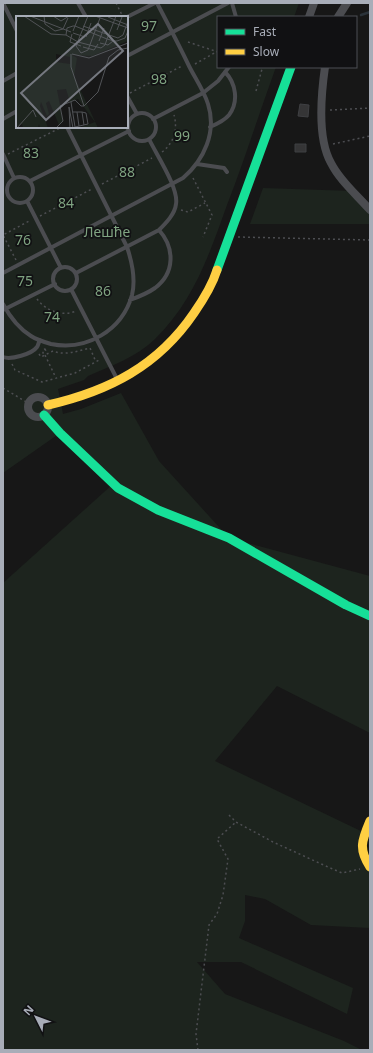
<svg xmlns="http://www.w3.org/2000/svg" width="373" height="1053" viewBox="0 0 373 1053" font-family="'Noto Sans',sans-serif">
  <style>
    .green { fill: #1d241e; fill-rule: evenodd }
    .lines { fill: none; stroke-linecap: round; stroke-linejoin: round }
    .stream { stroke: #2a3239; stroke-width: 2.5 }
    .building { fill: #353536; stroke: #3f4043 }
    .path { stroke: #4d4e52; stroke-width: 1.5; stroke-dasharray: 2 3; stroke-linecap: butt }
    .lane { stroke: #4b4c50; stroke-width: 4 }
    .street { stroke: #4b4c50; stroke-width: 8 }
    .fast { stroke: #16e098; stroke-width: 9 }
    .slow { stroke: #ffcf43; stroke-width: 9 }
    .labels { text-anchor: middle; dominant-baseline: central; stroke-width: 3.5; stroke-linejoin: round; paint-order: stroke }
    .park-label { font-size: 14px; fill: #7fa381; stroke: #111113 }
    .inset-road { fill: none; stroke: #515357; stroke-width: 1 }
    .view { fill: #757880; fill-opacity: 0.15; stroke: #757880; stroke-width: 2 }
    .inset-edge { fill: none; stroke: #a8adb8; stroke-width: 2 }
  </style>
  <rect width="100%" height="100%" fill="#171717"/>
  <path class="green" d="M3 3H299L294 17H218V67H276C259 113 245 159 227 205 209 255 194 301 154 340 136 357 111 366 88 376L84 380 58 389 63 414 81 409 121 393 159 461 229 538 370 576V733L277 686 215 761 365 833 362 853 370 867V928L311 925 265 899 245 895V921L239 938 353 988 347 1014 241 962H197L225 994 344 1041 362 1050H3V583L113 484 60 433 3 473ZM17 17H127V127H17Z
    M263 188 353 191 370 210V224H250Z"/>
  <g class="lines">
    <path class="stream" d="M361 15 370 12"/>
  </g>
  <path class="building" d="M300 104 309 105 308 117 298 116Z
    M295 144H306V152H295Z"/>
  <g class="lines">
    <path class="path" d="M116 3 122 15
      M188 42 218 52
      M195 64 216 52
      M256 91 262 69 261 67
      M130 93 182 66
      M330 110 370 108
      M333 144 370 136
      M162 152C174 143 178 129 174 115
      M8 154 62 127
      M193 178 212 215 203 237
      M102 184 152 158
      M181 210 188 212 205 203
      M40 216 92 189
      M238 237 370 240
      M16 260 3 235 31 220
      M37 299C46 311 62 317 76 311
      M45 349 46 351 43 353V350Z
      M39 354 41 357 53 351C65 356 77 351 90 348L96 362
      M45 355 56 378
      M12 364 15 370 42 382 75 373 101 359
      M3 388 28 403
      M229 815 236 822 273 842 328 867 342 873 360 869
      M198 1050 196 1034 209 925 217 914 223 895 228 859 217 839 236 822"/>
    <path class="lane" d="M3 3 17 31
      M78 3 86 17
      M232 3 236 17
      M127 17 155 3
      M127 56 228 3
      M3 81 17 73
      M127 96 137 114
      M128 127a14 14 0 1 1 28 0a14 14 0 1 1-28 0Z
      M3 119 17 111
      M153 119 203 93 218 81 229 67
      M210 127C217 124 224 121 229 115 239 102 236 83 225 72
      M3 154 14 178
      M197 164 224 168 227 172
      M7 190a13 13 0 1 1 26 0a13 13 0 1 1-26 0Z
      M30 181 129 131
      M27 201 61 268
      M53 279a12 12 0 1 1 24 0a12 12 0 1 1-24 0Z
      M3 273 183 178C204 160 217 132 208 104 204 91 195 78 189 66 179 45 168 24 157 3
      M76 273 159 230C166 223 175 214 176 204 179 188 156 154 149 139
      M71 289 118 381
      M130 300C138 297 148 293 155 288 175 273 175 248 159 230
      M3 304C10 317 18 328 31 336 37 340 44 342 51 344 86 351 122 331 132 295 136 279 132 262 127 247L67 127
      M3 310 55 284
      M3 357C11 360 32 354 37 347 38 346 39 341 40 340"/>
    <path class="street" d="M309 17 314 3
      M338 17 347 3
      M325 67C321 95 317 138 331 163 340 181 357 195 370 210
      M28 407a10 10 0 1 1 20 0a10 10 0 1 1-20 0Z"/>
    <path class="fast" d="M217 270 291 67
      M44 415 60 433 118 488 158 510 229 538 346 605 370 616"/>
    <path class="slow" d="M48 405C109 391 158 366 194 313 203 300 212 286 217 270
      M370 821C362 840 358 849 370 867"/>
  </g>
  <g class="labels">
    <g class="park-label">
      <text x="149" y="25">97</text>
      <text x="159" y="78">98</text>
      <text x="182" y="135">99</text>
      <text x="31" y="152">83</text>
      <text x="127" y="171">88</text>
      <text x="66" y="202">84</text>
      <text x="107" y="231">Лешће</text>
      <text x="23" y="239">76</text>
      <text x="25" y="280">75</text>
      <text x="103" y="290">86</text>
      <text x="52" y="316">74</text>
    </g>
  </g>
  <g transform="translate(16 16)">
    <rect width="112" height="112" fill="#171717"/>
    <path d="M0 0H112V25L76 40 56 39 61 42 58 60 82 112H63L79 106 62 83 54 86 50 73 41 74 47 105 43 109 33 85 30 87 33 98 31 100 25 86 24 90 32 112H24L23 108 22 112H7L6 108 0 111ZM40 38 54 41V48L40 46Z" fill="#1d241e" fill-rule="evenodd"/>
    <path class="inset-road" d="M8 0 35 18 50 19M14 0 55 16M28 0 29 8 39 15 47 13 52 2M37 0 45 5 53 0M72 0 60 30 65 37 72 34 84 2M79 0 112 12M100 0 95 13 91 23 89 29 85 32 62 26 50 19 51 12 57 10H59L91 23 98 25H101L109 22 112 15M92 1 112 9M67 10 102 22 107 19 112 5M101 14 106 1M57 15 63 0M57 17 69 21M56 18 54 26 65 30M70 21 75 7M83 25 88 12M84 27 92 29 97 25M67 31 78 34 82 28M55 38V51L68 90M56 38 73 42 112 27M55 86 59 111M68 90 82 76 93 41 102 34 112 32M57 96H66L68 109M61 96 63 110M59 111 72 108 70 97 66 96M1 112 17 94 20 101M40 112 47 105 44 90 59 84 65 90H68M54 112 53 91 57 112"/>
    <path class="view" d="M82 8 107 35 30 104 5 77Z"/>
    <rect width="112" height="112" class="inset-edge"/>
  </g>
  <rect width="373" height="1053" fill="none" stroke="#a8adb8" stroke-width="8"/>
  <rect x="217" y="16" width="140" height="52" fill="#111113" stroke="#4d4f55"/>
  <rect x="225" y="29" width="20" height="6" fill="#16e098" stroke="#4d4f55"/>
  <text x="253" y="36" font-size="12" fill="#a8adb8">Fast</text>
  <rect x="225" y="49" width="20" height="6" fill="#ffcf43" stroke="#4d4f55"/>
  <text x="253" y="56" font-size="12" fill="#a8adb8">Slow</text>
  <g transform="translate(36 1017) rotate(312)" stroke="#111113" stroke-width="3" paint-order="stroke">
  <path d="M0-3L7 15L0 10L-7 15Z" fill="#a8adb8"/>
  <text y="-6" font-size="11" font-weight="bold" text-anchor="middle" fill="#a8adb8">N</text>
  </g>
</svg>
